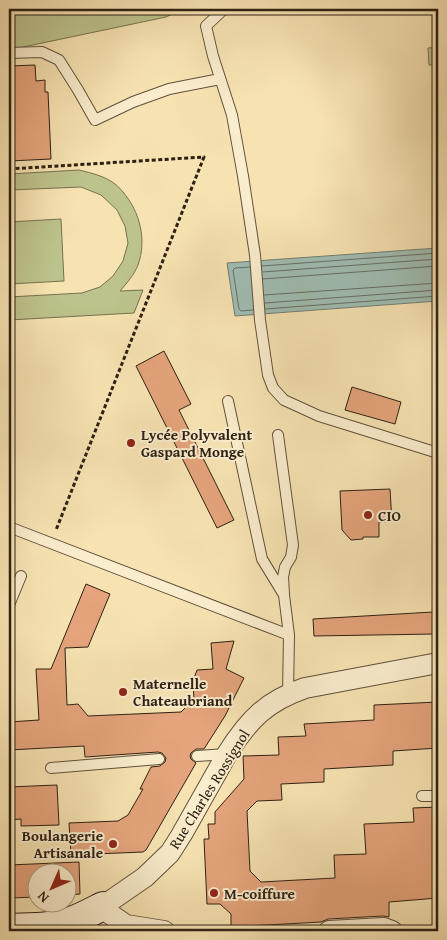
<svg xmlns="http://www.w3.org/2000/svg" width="447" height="940" viewBox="0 0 447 940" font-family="'Gentium Book Plus',serif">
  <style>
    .green { fill: #bdc38c; stroke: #767250 }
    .water { fill: #9fbdb3; stroke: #727e74 }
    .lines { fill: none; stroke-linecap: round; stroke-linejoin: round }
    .shore { stroke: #666e64; stroke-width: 1 }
    .building { fill: #e5a47b; stroke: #2e2015 }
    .lane-casing { stroke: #60513c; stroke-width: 12 }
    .street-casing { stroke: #60513c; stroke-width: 22 }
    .secondary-casing { stroke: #2e2015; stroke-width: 30 }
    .path { stroke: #2e2015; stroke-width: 3; stroke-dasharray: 4 2.5; stroke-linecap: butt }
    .lane { stroke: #faedcd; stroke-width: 10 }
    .street { stroke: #faedcd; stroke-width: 20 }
    .secondary { stroke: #faedcd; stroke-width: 28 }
    .poi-dot { fill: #8f2418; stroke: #faedcd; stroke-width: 2 }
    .labels { text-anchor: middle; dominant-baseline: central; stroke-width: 4; stroke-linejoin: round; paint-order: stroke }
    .poi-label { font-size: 15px; font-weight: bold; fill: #2e2015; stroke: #faedcd; text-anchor: start }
    .street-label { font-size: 15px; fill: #2e2015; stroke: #faedcd }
  </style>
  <rect width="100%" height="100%" fill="#f7e3b2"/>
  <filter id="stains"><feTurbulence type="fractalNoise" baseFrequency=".004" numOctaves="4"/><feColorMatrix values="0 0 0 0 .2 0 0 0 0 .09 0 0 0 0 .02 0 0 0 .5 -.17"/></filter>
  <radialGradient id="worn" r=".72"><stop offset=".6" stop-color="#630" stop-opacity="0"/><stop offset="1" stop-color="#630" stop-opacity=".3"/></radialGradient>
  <path class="green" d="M9 9H183L166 17 9 50Z
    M438 47V65H429L428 48Z
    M79 170C91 173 105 176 115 184 118 186 121 190 123 192 140 212 147 240 138 265 134 275 127 283 120 291L143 290 134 313 9 320V297L82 293 100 287 113 276 123 261 128 243 125 226 117 210 101 195 81 187 9 190V174Z
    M61 219 64 281 9 284V222Z"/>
  <path class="water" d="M438 248V301L235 316 227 263Z"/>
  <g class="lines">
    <path class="shore" d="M262 266 438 253
      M250 267 235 268 233 270 239 309 241 311 253 310
      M263 272 438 259
      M263 279 438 266
      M264 295 438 283
      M265 303 438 290
      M265 309 438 296"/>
  </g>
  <path class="building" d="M35 65 36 81 45 80V92H48L51 159 9 161V66Z
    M164 351 191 404 179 410 234 520 217 528 136 366Z
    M352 387 401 402 395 424 345 410Z
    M390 489 392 522H379V537H363V539L351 540 342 530 340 491Z
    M86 584 110 594 88 647 65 648 67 705 78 704 88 716 181 712 194 699 193 681 197 670 213 669 211 643 234 641 226 669 244 678 225 716 204 749H196L191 753 190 756 191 759 196 763 146 850 143 852 71 855 69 823 118 821 128 815 143 789H140L151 767 160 766 165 762 166 758 162 753 158 752 85 757 84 746 9 750V722L39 720 36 669H51Z
    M433 612 434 634 314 636 313 619Z
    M438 702V748L393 751V765L324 769V782L281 784 282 800 257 801 247 811 250 871 261 882 335 878 334 855 366 854 364 824 414 822 413 808 438 807V898L389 902V917L383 916 328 919 321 922 231 927V914L220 904H207L204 839H209L208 824H215V812L244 779 243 756 279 755 278 737 306 736 304 724 374 720V705Z
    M57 785 59 825 21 826V819L9 820V787Z
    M79 862 80 894 68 895V872H38V897L9 898V865Z"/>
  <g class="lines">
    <defs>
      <path id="lane" d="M224 9 206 26 213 56 232 115 243 176 255 255 260 320 268 375 273 388 284 400 319 416 438 453
        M9 53 42 52 59 60 78 90 95 120 133 102 169 89 220 79
        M228 401 262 559 284 595 289 635 288 694
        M278 435 293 545 291 557 285 567 283 577 284 594
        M9 527 289 635
        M9 605 21 576
        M197 756 227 754
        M51 768 159 759
        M422 796H438"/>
      <path id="street" d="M164 931 126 925 110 914 103 906 145 877 170 853 182 834 227 754C249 719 267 701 305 688L438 663
        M329 931 384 928 392 931"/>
      <path id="secondary" d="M9 928C30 927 51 928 71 921 82 917 93 911 103 906"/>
    </defs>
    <use href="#lane" class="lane-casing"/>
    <use href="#street" class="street-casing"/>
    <use href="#secondary" class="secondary-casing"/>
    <path class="path" d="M9 169 204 157 56 530
      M9 459 10 460"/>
    <use href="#lane" class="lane"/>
    <use href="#street" class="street"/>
    <use href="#secondary" class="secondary"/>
  </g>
  <g class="poi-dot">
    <circle cx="131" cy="443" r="5"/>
    <circle cx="368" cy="515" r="5"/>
    <circle cx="123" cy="692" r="5"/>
    <circle cx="113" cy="844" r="5"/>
    <circle cx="214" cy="893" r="5"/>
  </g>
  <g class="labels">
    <g class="poi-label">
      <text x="141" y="434">Lycée Polyvalent<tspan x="141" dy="17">Gaspard Monge</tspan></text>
      <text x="378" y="515">CIO</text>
      <text x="133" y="683">Maternelle<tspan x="133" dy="17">Chateaubriand</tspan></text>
      <text x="103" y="835" text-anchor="end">Boulangerie<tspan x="103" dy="17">Artisanale</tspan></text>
      <text x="224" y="893">M-coiffure</text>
    </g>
    <g class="street-label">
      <text transform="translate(209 789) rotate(-58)">Rue Charles Rossignol</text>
    </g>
  </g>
  <rect width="447" height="940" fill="none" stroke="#f7e3b2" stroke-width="30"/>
  <rect x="10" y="10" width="427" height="920" fill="none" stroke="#2e2015" stroke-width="2.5"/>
  <rect x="15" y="15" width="417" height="910" fill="none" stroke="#2e2015"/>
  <g transform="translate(52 888) rotate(225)"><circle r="24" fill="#faedcd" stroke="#a89b83"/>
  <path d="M0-4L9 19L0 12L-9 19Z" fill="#8f2418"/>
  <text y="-8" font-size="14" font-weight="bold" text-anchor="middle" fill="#2e2015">N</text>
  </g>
  <rect width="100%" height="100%" filter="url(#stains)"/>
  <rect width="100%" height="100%" fill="url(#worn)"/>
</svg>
